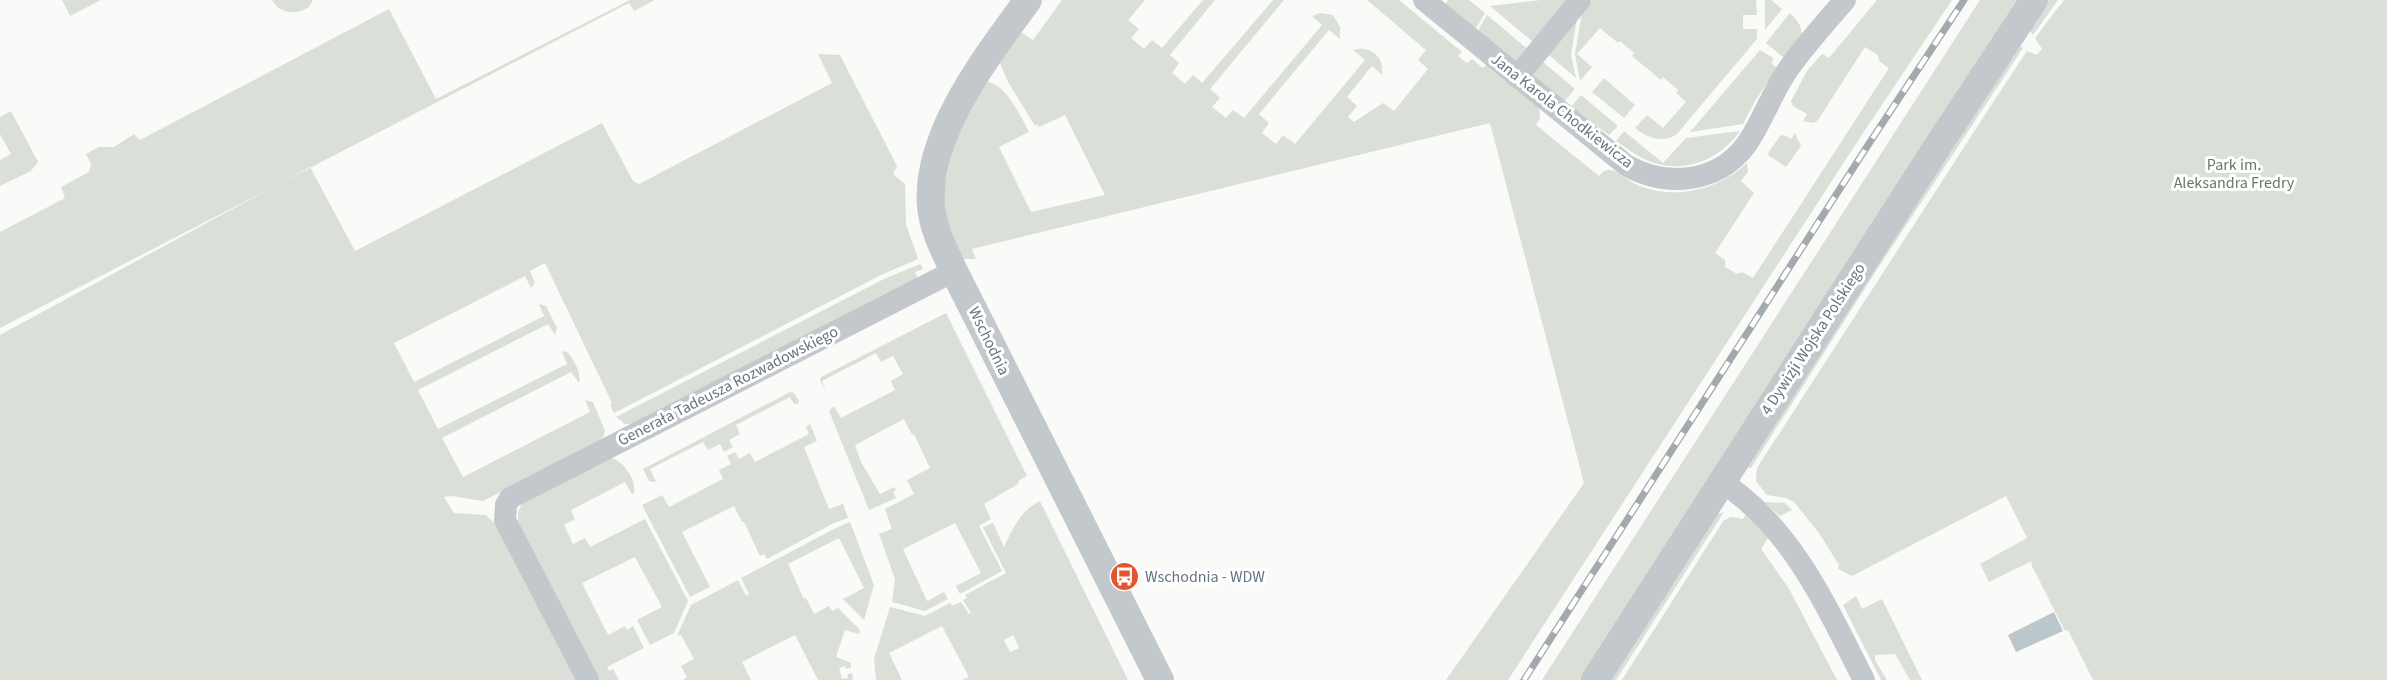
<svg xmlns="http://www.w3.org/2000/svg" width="2387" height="680" viewBox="0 0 2387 680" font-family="'Source Sans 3',sans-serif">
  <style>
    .green { fill: #dadfd7; fill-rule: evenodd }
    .water { fill: #bbc7cb }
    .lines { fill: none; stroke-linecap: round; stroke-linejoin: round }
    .minor { stroke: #c3c8cc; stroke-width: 22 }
    .tertiary { stroke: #c3c8cc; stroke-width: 28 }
    .rail-casing { stroke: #a2aab0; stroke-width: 7 }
    .rail { stroke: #fff; stroke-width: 4.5; stroke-dasharray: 14; stroke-linecap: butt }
    .labels { text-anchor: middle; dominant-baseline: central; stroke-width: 6; stroke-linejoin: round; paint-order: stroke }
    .street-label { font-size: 16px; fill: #657683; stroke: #fff }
    .park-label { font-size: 16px; fill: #687a64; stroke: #fff }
    .poi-label { font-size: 16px; fill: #657683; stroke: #fff; text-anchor: start }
  </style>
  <rect width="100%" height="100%" fill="#fafaf8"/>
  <path class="green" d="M62 0H101L70 16Z
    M272 0H313L308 8C293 15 281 14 272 0Z
    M630 0H655L634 11 629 3 0 328V232L65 198 61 187 89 172 91 164 86 154 99 147H114L134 134 140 140 389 9 436 99Z
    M1062 0H1145L1128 20 1139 29 1131 38 1144 49 1152 40 1162 48 1203 0H1215L1170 55 1179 63 1172 73 1185 84 1193 75 1202 83 1273 0H1284L1210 89 1220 98 1212 107 1226 118 1233 110 1244 118 1322 25 1312 16 1320 13 1333 15 1340 27V39L1329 30 1259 114 1269 123 1262 133 1276 144 1283 135 1295 144 1365 60 1353 50C1370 45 1385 57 1382 75L1372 66 1347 97 1357 106 1348 117 1354 122 1383 103 1394 111 1428 69 1418 60 1426 50 1367 0H1399L1462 52 1458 56 1467 63 1472 59 1483 68 1488 63 1539 106 1540 118 1536 125 1599 176C1602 173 1605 169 1611 170 1617 171 1631 182 1639 186 1677 200 1718 190 1747 163L1748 172 1741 181 1754 193 1715 253 1725 260V267L1737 274 1742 272 1753 278 1889 68 1879 61 1878 55 1865 47 1818 120 1814 123 1803 121 1807 114 1793 106 1791 101 1807 71 1822 54 1829 58 1877 0H1952L1861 136 1508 680H1446L1584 483 1490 123 972 249 976 259H961L941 204 954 141 985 82C1004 80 1021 117 1029 132L999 147 1031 212 1105 195 1065 115 1039 127 1037 124 1035 126 1008 82 1000 63 1019 31 1033 40Z
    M1448 0H1469L1485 13 1475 30 1445 5Z
    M1541 0H1567L1533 42 1490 6Z
    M1592 0H1756L1757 15H1743V29H1757V39L1676 135C1662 143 1647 138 1635 128L1647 115 1663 128 1686 102 1676 93 1678 90 1663 77 1661 80 1632 56 1634 53 1620 41 1618 43 1600 28 1577 54 1592 67 1580 81 1575 54 1582 12Z
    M1765 0H1771L1782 9 1765 30Z
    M1980 0H2021L1581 680H1542Z
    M2047 0H2058L2033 35 2027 27Z
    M2064 0H2387V680H2093L2068 630 2065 631 2031 564 2032 561 1989 582 1980 564 2027 538 2006 496 1852 576 1838 569 1839 565 1819 533 1794 502 1786 498 1767 495 1756 481 1757 468 1990 107 2027 51 2037 55 2042 49 2035 38Z
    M1790 13C1797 20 1803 26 1801 36L1784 58 1766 43Z
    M1487 15 1530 51 1520 60 1513 61 1477 32Z
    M1577 18 1571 55 1576 78 1548 54Z
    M2015 44 2023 48 1876 271 1751 468H1748Z
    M1760 50 1773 58 1772 64 1777 68 1755 101 1743 124 1690 132Z
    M818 54 840 55 897 166 893 174 905 184 906 224 918 259 881 275 614 413 610 405 612 403 545 263 530 271 535 283 531 288 525 276 394 343 414 382 544 316 539 304 546 306 557 328 555 335 548 324 418 390 438 429 567 364 562 352 566 351C573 357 582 374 579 383L571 372 442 438 463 477 590 412 585 400 593 402 605 431 603 437 596 444 483 501 452 496 444 497 454 513 486 515 496 525 577 680H0V335L310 167 355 251 602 123 633 181 639 184 832 83Z
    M1542 61 1575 89 1564 102 1534 79V73Z
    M1604 78 1635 105 1624 118 1592 92Z
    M1581 95 1618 126 1609 135 1571 107Z
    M11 111 38 162 31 171 0 186V160L11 154 0 134V117Z
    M1624 131 1663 163 1686 138 1740 131C1718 162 1679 176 1644 159 1634 154 1625 147 1616 141Z
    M1795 133 1801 146 1786 167 1769 156 1768 153 1780 136 1784 135 1791 139Z
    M920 264 923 269 915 272 918 278 632 424H625L616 417 884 279Z
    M946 313 1027 476 1019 480 1018 484 984 504 991 519 979 526 1002 571 960 594 956 586 981 573 955 523 903 549 927 601 944 592 948 599 925 611 892 602 895 579 879 534 892 529 885 509 914 494 907 480 930 468 914 434 912 435 904 419 855 445 861 462 880 494 894 487 896 490 893 492 896 498 869 510 829 411 834 406 841 418 895 390 891 381 903 374 893 356 881 362 876 353 822 381 826 392 820 380 821 377Z
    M790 392 794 393 799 401 798 404H794L790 397 736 425 740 434 729 440 733 447 724 452 720 444 708 450 703 442 650 469 656 482 649 481 643 469Z
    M810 424 817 441 804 447 829 509 843 504 848 518 834 523 767 559 764 554 760 556 744 522H742L734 506 682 532 710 587 690 597 642 505 662 495 669 507 723 479 719 470 731 464 727 456 735 452 739 459 750 453 755 462 809 434 806 427Z
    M611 458C623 460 637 481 634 493L632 494 625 482 571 510 575 519 564 525 573 544 585 538 590 547 645 519 688 601 674 633 650 645 637 620 662 607 635 557 582 583 608 635 625 626 627 630 633 626 644 648 607 667 609 671 613 669 619 680H599L518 522V512L523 502Z
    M1040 501 1128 680H962L969 677 942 626 889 653 902 680H876L874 659 890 607 925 616 950 603 952 606 961 602 969 614 971 613 963 600 967 598 965 595 1006 573 983 527 993 523 1004 547C1013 528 1020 511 1040 501ZM1013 635 1019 648 1010 652 1004 640Z
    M1764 502 1785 503 1792 510 1780 516Z
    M1724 512 1616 680H1608L1718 514Z
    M1747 513 1768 538 1761 549 1788 587 1837 680H1622L1724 520 1731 517 1743 519Z
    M850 522 874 585 864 620 843 599 864 588 839 538 788 564 804 599 806 598 814 614 829 606 832 611 838 608 860 630 859 634 845 630 836 657 851 663V668L846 669 845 666 839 668 842 679 848 678V674L852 673 853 680H818L795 635 742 662 751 680H683L687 677 681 666 694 659 681 635 677 636 691 605 738 580 746 596 749 594 741 578 836 528Z
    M1856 596 1862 609 1882 599 1922 680H1910L1895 654 1875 655V660L1887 680H1881L1843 605Z"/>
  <path class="water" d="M2054 612 2063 631 2016 652 2008 635Z"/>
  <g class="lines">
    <path class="minor" d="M1424 0 1626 165C1666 188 1718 183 1746 145 1763 121 1772 92 1789 68 1806 44 1826 22 1845 0
      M1517 77 1580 0
      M1722 482C1793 529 1826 606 1864 680
      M588 680 505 520 506 505 510 498 954 271"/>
    <path class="tertiary" d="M1028 0C988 55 925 134 931 206 933 229 944 250 954 271L1160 680
      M1595 680 1937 147 2034 0"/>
    <defs>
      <path id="rail" d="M1524 680 1870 142 1964 0"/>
    </defs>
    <use href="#rail" class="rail-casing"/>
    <use href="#rail" class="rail"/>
  </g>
  <defs>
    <symbol id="bus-disc" viewBox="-11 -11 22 22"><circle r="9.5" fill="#e4572e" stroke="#fff"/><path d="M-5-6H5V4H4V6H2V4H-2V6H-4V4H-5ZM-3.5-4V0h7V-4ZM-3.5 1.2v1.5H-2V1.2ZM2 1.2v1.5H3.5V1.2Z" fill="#fff"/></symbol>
  </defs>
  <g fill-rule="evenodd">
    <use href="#bus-disc" x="1108" y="560" width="33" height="33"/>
  </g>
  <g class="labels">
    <g class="street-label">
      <text transform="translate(1562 111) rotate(38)">Jana Karola Chodkiewicza</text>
      <text transform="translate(1813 339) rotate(-57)">4 Dywizji Wojska Polskiego</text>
      <text transform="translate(989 341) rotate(64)">Wschodnia</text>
      <text transform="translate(728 386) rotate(-27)">Generała Tadeusza Rozwadowskiego</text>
    </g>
    <g class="park-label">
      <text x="2234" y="165">Park im.<tspan x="2234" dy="18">Aleksandra Fredry</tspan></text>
    </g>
    <g class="poi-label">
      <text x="1145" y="577">Wschodnia - WDW</text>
    </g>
  </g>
</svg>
